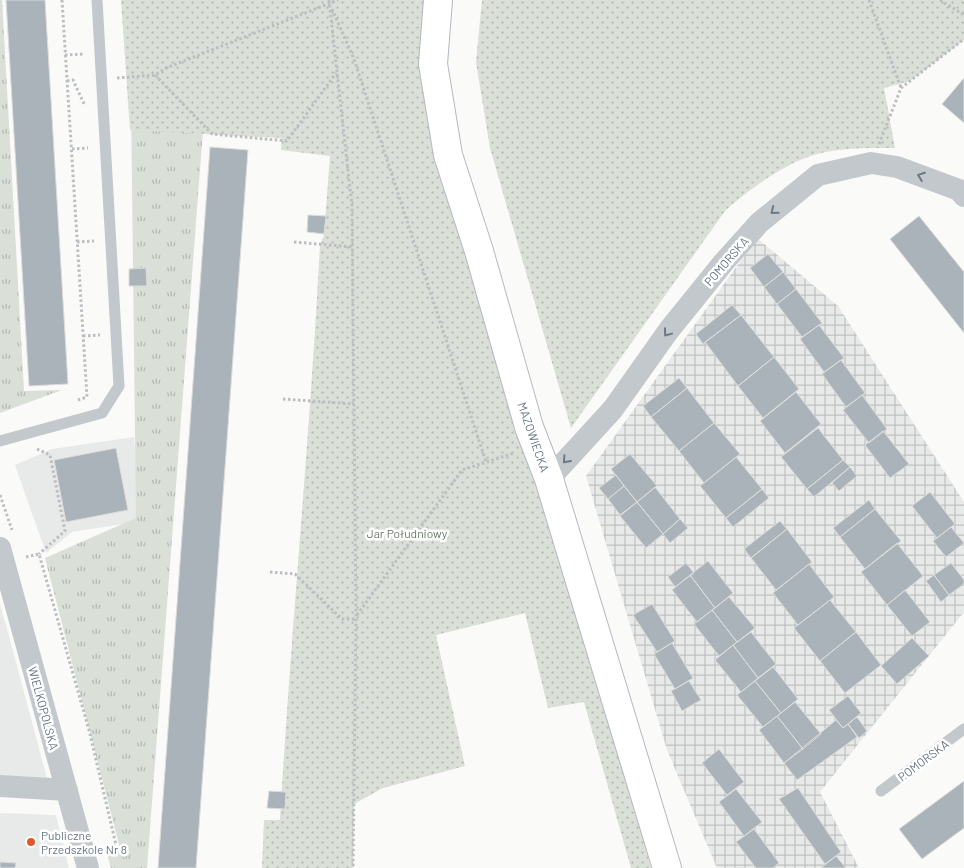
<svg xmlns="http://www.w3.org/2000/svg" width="964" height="868" viewBox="0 0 964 868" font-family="Barlow,sans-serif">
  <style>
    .built { fill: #e8e9e9 }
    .industrial { fill: url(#industrial-grid) }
    .grass { fill: url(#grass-tufts) }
    .park { fill: url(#park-dots) }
    .building { fill: #aab3b9; stroke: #dcdcda }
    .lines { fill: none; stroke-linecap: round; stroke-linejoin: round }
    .secondary-casing { stroke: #b3babf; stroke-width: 30 }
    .path { stroke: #bbbfc2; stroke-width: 3; stroke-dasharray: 2.5 2.5; stroke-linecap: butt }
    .lane { stroke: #c3c8cc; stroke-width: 11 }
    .street { stroke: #c3c8cc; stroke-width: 22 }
    .secondary { stroke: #fff; stroke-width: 28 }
    .oneway { stroke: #6a7a87 }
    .poi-dot { fill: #e4572e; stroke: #fff; stroke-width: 2 }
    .labels { text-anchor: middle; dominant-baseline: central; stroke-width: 5; stroke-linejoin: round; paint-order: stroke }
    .street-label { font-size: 12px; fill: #657683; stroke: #fff }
    .park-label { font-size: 12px; fill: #687a64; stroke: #fff }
    .poi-label { font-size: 12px; fill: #657683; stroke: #fff; text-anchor: start }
  </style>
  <defs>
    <pattern id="industrial-grid" width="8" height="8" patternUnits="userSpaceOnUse" patternTransform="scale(1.25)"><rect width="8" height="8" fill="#e8e9e9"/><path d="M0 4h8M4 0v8" fill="none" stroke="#c0c1c2"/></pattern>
    <pattern id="grass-tufts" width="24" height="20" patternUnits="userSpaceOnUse" patternTransform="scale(1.25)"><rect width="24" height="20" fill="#dadfd7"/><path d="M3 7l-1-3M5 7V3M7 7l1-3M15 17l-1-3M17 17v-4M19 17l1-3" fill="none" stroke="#b4b9b4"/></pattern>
    <pattern id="park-dots" width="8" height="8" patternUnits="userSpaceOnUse" patternTransform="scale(1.25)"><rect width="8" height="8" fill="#dadfd7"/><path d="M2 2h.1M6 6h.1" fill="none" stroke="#b4b9b4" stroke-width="1.8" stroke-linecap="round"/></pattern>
  </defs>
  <rect width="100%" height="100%" fill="#fafaf8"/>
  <path class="built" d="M134 437 142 521 72 532 46 553 15 465 52 449Z
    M0 604 9 636 48 782 0 778Z
    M0 813 56 815 69 868H0Z"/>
  <path class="industrial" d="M757 238 838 306 964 502V612L820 792 859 868H717L667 750 586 476Z"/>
  <path class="grass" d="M0 0H2L24 391 62 390 0 413Z
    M131 98 203 130 147 868H111L107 854 120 848 45 558 136 518Z"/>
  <path class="park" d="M121 0H438L433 64 651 868H631L584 702 548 708 525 613 436 635 465 766 383 788 354 804 353 868H262L264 820H280C291 629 310 437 320 245L324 235 330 156 281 150 282 138 130 130Z
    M482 0H964V40L910 81 884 88 895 148C867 148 835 147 808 157 782 166 745 192 725 211L571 428 490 148 476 62Z"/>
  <path class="building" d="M6 0H45L68 384 29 386Z
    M964 78V123L942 104Z
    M210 147 248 150 196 868H158Z
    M308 215 326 216 324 234 307 232Z
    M919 216 964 272V333L890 239Z
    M768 254 783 272 764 287 750 268Z
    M146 268 147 286H129V269Z
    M783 272 796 289 777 304 764 287Z
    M796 289 822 323 802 337 777 304Z
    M732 305 741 315 703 344 696 334Z
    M741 315 774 357 738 386 705 342Z
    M819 325 844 358 824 372 800 339Z
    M774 357 799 389 763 418 738 386Z
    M841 360 865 393 846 407 822 374Z
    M679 378 687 388 651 417 643 406Z
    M687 388 714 423 679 451 651 417Z
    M796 392 821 424 785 453 760 421Z
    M862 395 887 429 869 443 843 410Z
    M714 423 740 454 704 483 679 451Z
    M818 428 843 460 807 489 781 457Z
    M883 431 909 464 890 478 865 445Z
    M116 448 128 510 66 522 54 460Z
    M630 454 657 486 637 502 611 469Z
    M736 457 762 489 726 518 700 486Z
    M843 460 850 467 814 497 807 489Z
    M850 467 857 476 839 491 832 483Z
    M616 475 624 486 608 499 599 488Z
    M624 486 637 502 620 515 608 499Z
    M655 487 680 519 663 534 637 502Z
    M762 489 769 498 733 527 726 518Z
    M930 492 955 524 937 538 912 506Z
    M869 500 875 509 840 537 833 528Z
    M637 502 663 534 646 548 620 516Z
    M875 509 901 541 865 569 840 537Z
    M680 519 688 528 670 543 663 534Z
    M780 521 787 529 751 558 744 549Z
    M951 527 964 543 946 557 933 541Z
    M787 529 812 562 776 590 751 558Z
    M897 543 923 576 887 605 861 572Z
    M708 561 733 593 715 608 690 575Z
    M686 563 694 573 675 587 668 577Z
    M951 563 964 580V584L949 595 934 575Z
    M809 564 834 597 798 625 773 593Z
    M690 575 715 608 697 622 672 590Z
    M934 575 949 595 941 602 926 581Z
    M905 590 930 622 912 636 887 605Z
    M729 597 755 628 737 642 712 610Z
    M830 600 856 632 820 661 794 628Z
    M652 604 675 641 657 652 633 615Z
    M712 610 737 642 719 656 694 624Z
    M751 632 776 664 758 678 733 645Z
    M856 632 881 665 845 693 820 661Z
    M912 638 929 656 897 684 881 666Z
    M672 643 693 678 675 689 654 654Z
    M733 645 758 678 741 692 715 660Z
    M773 667 798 699 781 713 755 681Z
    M689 681 701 700 682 711 671 691Z
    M755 681 781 713 763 727 737 695Z
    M848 696 861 713 843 728 829 710Z
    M795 702 821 734 803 749 777 716Z
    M777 716 803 749 784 763 759 730Z
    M857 717 867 731 859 738 848 724Z
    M836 720 843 728 848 724 857 737 797 780 784 763Z
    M719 749 744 782 727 795 702 763Z
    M964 781V828L922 859 899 829Z
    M798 788 841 852 825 864 779 799Z
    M736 789 762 822 744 836 719 802Z
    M269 791 286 792 285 809 267 808Z
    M754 829 779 863 773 868H756L736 842Z
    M836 856 846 868H821Z
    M0 862 16 863 15 868H0Z"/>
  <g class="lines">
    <defs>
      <path id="secondary" d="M438 0 433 64 448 155 479 251 529 427 549 479 667 868"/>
    </defs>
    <use href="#secondary" class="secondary-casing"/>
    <path class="path" d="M62 0 87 397 78 400
      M329 0 352 206 356 617 353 868
      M869 0 901 88
      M940 0 964 15
      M332 9 354 59 486 462
      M65 55 85 54
      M155 75 212 134 287 141 336 73
      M117 78 155 75 166 68 338 0
      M67 81 73 80 85 106
      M879 144 901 88 964 39
      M72 149 88 148
      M77 242 94 241
      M294 242 353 247
      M83 336 100 335
      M283 399 354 404
      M37 449 50 455 65 531 39 554
      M0 495 12 530
      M26 557 39 554 89 730 116 845 106 848
      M270 572 295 574 342 619H355
      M357 615 462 470 514 453"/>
    <path class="lane" d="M0 441 102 413 119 386 97 0
      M881 791 964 729"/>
    <path class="street" d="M549 479 613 409 669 330 724 262 759 223 818 175 871 163 897 167 959 190 964 196
      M0 548 88 868
      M0 786 67 790"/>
    <use href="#secondary" class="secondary"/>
  </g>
  <defs><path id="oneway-chevron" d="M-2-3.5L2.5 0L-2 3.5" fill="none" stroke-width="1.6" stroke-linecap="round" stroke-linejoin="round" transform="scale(1.25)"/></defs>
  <g class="oneway">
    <use href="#oneway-chevron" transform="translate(921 176) rotate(-159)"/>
    <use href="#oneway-chevron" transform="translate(774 211) rotate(141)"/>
    <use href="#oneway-chevron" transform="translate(667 333) rotate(127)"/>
    <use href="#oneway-chevron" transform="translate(566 460) rotate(132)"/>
  </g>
  <circle class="poi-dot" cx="31" cy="842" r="5"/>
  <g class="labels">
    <g class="street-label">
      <text transform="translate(726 261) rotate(-49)">POMORSKA</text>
      <text transform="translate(534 437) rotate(71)">MAZOWIECKA</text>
      <text transform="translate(44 708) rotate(75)">WIELKOPOLSKA</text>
      <text transform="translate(923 760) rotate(-37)">POMORSKA</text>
    </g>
    <g class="park-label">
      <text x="407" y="533">Jar Południowy</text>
    </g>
    <g class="poi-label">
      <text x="41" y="835">Publiczne<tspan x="41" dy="14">Przedszkole Nr 8</tspan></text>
    </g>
  </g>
</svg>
